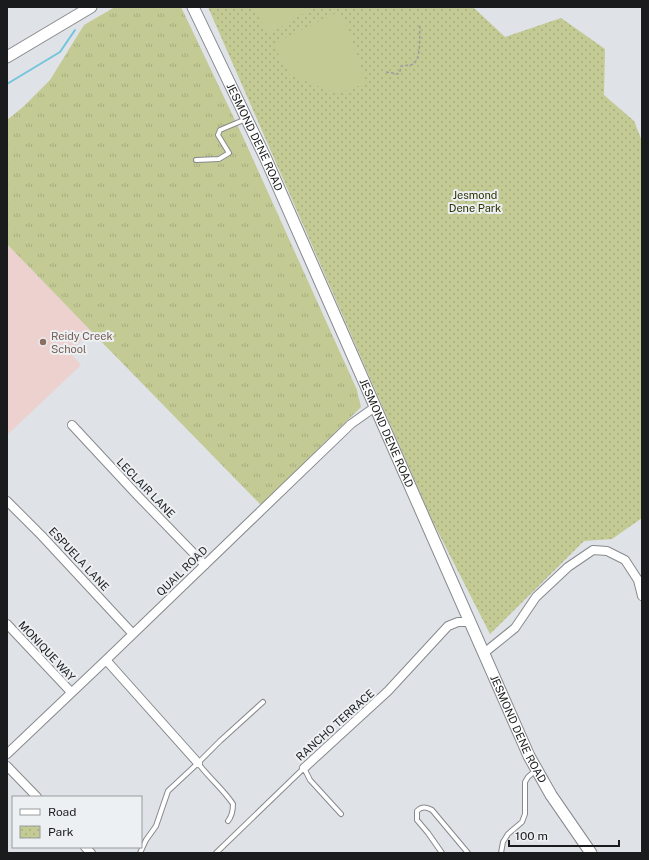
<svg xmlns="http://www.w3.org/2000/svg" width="649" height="860" viewBox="0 0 649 860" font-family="'Public Sans',sans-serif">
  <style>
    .education { fill: #ecd1ce }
    .grass { fill: url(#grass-tufts) }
    .park { fill: url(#park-dots) }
    .garden { fill: #c3ca93 }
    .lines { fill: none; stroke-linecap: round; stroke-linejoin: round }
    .stream { stroke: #72c5dc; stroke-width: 2 }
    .lane-casing { stroke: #878a8d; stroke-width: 6 }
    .street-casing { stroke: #878a8d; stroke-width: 10 }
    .secondary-casing { stroke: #878a8d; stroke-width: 13 }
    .path { stroke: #9b9ea1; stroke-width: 1.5; stroke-dasharray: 3 2; stroke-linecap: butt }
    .lane { stroke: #fff; stroke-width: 4 }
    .street { stroke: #fff; stroke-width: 8 }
    .secondary { stroke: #fff; stroke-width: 11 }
    .education-dot { fill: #8d6e63; stroke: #edf0f3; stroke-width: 1.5 }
    .labels { text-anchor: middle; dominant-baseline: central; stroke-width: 4; stroke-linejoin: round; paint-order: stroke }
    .street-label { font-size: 11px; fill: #1a1b1d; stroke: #edf0f3 }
    .park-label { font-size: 11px; fill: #2e3200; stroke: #edf0f3 }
    .education-label { font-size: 11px; fill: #785e54; stroke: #edf0f3; text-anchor: start }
  </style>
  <defs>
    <pattern id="grass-tufts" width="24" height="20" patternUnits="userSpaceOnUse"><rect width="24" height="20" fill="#c3ca93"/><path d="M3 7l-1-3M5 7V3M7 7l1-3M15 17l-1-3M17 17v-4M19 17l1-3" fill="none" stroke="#a7ad7e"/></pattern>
    <pattern id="park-dots" width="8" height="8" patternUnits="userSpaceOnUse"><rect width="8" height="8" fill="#c3ca93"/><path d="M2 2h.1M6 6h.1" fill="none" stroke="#a7ad7e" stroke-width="1.8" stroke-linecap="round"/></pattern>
  </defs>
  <rect width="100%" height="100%" fill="#dfe2e6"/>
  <path class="education" d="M7 244 91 331 69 352 81 365 7 435Z"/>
  <path class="grass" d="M115 7H181L243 137 357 390 361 407 261 505 91 331 7 244V120L23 107 50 80 84 25Z"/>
  <path class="park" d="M208 7H473L505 37 561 18 605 49 604 95 634 121 642 141V518L612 539 584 541 490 634 432 520Z"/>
  <path class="garden" d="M253 7H314L268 35Z
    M336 13 344 17 366 83 338 94 290 75 273 44Z"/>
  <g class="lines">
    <path class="stream" d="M35 7H36
      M7 84 60 52 75 30"/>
    <defs>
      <path id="lane" d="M196 160 219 159 229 153 218 135 220 130 246 119
        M198 763C209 778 223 789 233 804 233 811 232 816 228 821
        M140 853 146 840 156 826 168 791 198 763 220 741 263 702
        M216 853 304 768 310 780 341 814
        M442 853 428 833 417 820V811C422 806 426 807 432 810L468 853
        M501 853 503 842 508 834 522 822 525 814V782L528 777 536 770"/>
      <path id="street" d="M72 425 138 496 205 565
        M7 501 42 536 133 634
        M7 624 71 692
        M484 653 515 628 536 597 568 567 593 550 607 551 625 560 638 580 642 596
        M106 660 198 763
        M7 754 106 660 351 424 375 407
        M7 766 37 797
        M304 768 388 691 448 626 458 622H470
        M85 847 91 853"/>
      <g id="secondary">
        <path id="s1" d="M193 7 266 159 529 756 551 795 591 853"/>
        <path d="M7 57 91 7"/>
      </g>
    </defs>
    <use href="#lane" class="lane-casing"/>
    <use href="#street" class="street-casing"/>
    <use href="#secondary" class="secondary-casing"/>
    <path class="path" d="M386 72 398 74 400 71 401 66C405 65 410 66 413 64 422 59 419 33 420 24"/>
    <use href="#lane" class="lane"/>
    <use href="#street" class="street"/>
    <use href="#secondary" class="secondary"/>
  </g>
  <circle class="education-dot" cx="43" cy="342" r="4"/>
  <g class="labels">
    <g class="street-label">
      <text stroke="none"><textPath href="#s1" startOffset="144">JESMOND DENE ROAD</textPath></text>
      <text stroke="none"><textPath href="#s1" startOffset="468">JESMOND DENE ROAD</textPath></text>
      <text transform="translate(146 488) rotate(46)">LECLAIR LANE</text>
      <text transform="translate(79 559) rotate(47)">ESPUELA LANE</text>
      <text transform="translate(182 571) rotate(-44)">QUAIL ROAD</text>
      <text transform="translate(47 651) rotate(47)">MONIQUE WAY</text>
      <text transform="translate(335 725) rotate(-42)">RANCHO TERRACE</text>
      <text stroke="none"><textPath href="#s1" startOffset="792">JESMOND DENE ROAD</textPath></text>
    </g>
    <g class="park-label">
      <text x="475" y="195">Jesmond<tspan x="475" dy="13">Dene Park</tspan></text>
    </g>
    <g class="education-label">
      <text x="51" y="336">Reidy Creek<tspan x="51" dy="13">School</tspan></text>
    </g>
  </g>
  <rect width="649" height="860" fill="none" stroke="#1a1b1d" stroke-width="16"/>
  <rect x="12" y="796" width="130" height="52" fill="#edf0f3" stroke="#999b9d"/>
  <rect x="20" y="809" width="20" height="6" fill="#ffffff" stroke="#999b9d"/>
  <text x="48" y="816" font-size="12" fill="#1a1b1d">Road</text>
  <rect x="20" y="826" width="20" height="12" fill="url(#park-dots)" stroke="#999b9d"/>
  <text x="48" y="836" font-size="12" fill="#1a1b1d">Park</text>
  <path d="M509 840v6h110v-6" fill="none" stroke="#1a1b1d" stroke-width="2"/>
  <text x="515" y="840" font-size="12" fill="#1a1b1d" stroke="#edf0f3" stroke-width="3" paint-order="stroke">100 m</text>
</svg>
